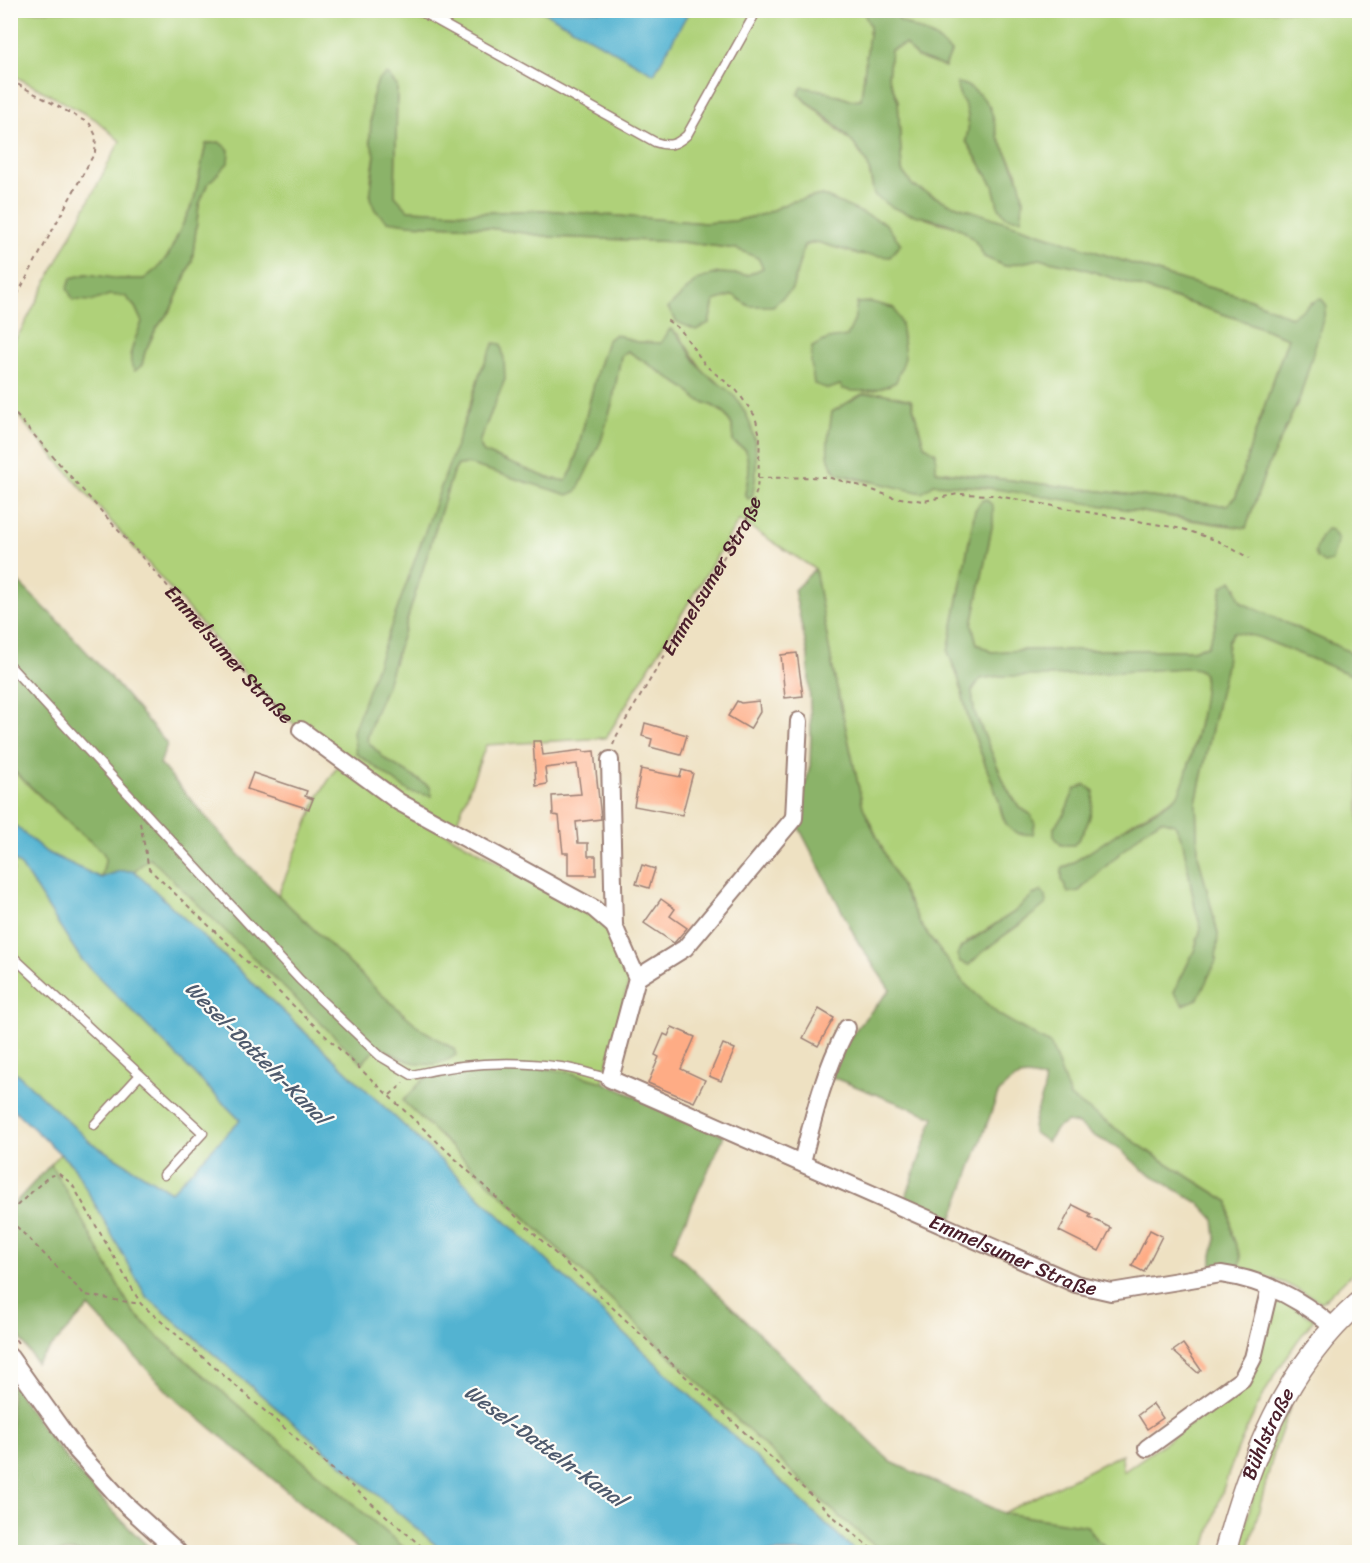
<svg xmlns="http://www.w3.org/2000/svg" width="1370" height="1563" viewBox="0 0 1370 1563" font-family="Sriracha,sans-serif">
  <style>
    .green { fill: #afd179; stroke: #7c7852; stroke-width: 1.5; fill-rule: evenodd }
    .forest { fill: #8bb369; stroke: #6a694a; stroke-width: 1.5 }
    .water { fill: #53b3d1; stroke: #4e697e; stroke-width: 1.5 }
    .building { fill: #feac85 }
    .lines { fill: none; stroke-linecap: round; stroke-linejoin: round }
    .service-casing { stroke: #9c8076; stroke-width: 11 }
    .minor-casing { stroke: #9c8076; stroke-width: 20 }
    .tertiary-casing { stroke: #9c8076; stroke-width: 24 }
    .path { stroke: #9c8076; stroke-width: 2; stroke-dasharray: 4.5 4.5; stroke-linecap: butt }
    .service { stroke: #fff; stroke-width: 8 }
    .minor { stroke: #fff; stroke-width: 16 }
    .tertiary { stroke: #fff; stroke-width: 21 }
    .labels { text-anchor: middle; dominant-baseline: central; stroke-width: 4.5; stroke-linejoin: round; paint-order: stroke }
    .street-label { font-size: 20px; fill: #4a1f2b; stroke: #fdfcf7 }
    .water-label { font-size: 21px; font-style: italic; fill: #4e5a6d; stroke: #fdfcf7 }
  </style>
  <rect width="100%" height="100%" fill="#fdfcf7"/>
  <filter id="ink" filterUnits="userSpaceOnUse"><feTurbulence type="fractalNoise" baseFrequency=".0167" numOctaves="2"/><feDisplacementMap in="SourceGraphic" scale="12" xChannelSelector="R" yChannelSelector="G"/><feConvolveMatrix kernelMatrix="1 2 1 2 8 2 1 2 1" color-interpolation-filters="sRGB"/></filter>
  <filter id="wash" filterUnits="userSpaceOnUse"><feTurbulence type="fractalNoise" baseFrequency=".008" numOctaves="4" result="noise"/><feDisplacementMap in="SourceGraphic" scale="24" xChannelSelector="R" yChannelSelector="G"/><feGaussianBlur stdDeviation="1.35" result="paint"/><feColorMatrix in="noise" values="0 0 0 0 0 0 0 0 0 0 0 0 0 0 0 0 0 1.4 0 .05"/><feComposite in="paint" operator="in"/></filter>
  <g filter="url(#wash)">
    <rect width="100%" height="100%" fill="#eee1c2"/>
    <path class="green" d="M10 11H542L654 73 689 11H863L870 26 861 99 850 100 821 90 798 94 854 144 868 165 874 195C891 203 908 211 925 218 955 230 970 221 984 257L1005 266 1040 259 1079 267 1238 319 1288 338 1251 445 1236 496 1227 505H1216L936 471 924 445 911 400 845 405 832 412 828 445 832 469C859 487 899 483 930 484 1036 487 1140 516 1246 528L1265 473 1300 397 1326 306 1312 302 1301 312 1290 317 1250 299 1172 277 948 203 913 186 902 171 898 101 888 76 891 50 905 44 917 57 945 67 951 52 935 38 900 21 894 11H1359V656L1242 603 1237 596V587H1222L1215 626 1208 646 1192 650H1026L991 652 977 644 972 625 993 522 975 510 948 652 959 680 969 721 999 801C1002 818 1005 830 1023 835L1030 814 1019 807 1007 789 974 711 972 691 980 679 999 676 1186 668H1196L1203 673 1205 682 1204 701 1185 781 1177 797 1128 825 1104 844 1062 869V880L1079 891 1146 829 1162 820 1175 824 1183 842 1195 907 1201 928 1195 949 1174 992 1218 934 1198 855 1196 802 1226 665 1228 641 1234 631 1258 637 1359 678V1269L1347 1278 1322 1302 1284 1283 1240 1267 1241 1257 1232 1235 1229 1202 1154 1155 1070 1097 1051 1045 999 1015 962 982 921 925 890 865 863 807 833 670 815 569 739 520 606 738 486 745 455 827 403 798 300 730 256 686 11 408V345L22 329 120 141 95 119 11 74ZM397 86 395 196 407 210 469 213 544 210 705 223 735 221 764 214 790 202 822 195 852 209 858 254 817 242 804 246 792 289 749 306 734 295 714 301 709 323 668 308 698 280 718 273 748 275 763 268 758 258 737 249 681 242 552 237 482 227 408 224 371 180 375 154 370 141 372 98ZM989 107 998 137 1017 172 1024 203 998 206 993 185 966 141 969 126 967 109ZM219 142 229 150 207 185 199 205 192 261 171 309 156 329 145 352 142 365 130 355 142 322 135 307 125 296 109 295 86 274 119 279H144L159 267 169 254 194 200 206 144ZM671 329 679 335 704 372 718 382 754 437 756 463 752 497 745 494 749 471 746 450 733 442 732 425 724 413 711 405 698 400 685 388 628 351 621 356 612 404 601 441 568 494 468 464 458 465 452 475 387 685 374 715 367 739 369 743 385 759 429 787 410 792 356 753 481 370 505 379 479 442 483 452 548 478 566 481 573 469 597 372 607 341 615 334 636 342 661 343ZM1033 895 1028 919 982 951 969 965 967 942 1013 913Z
      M337 767 388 801 586 911 606 927 617 941 629 981 603 1082 567 1072 535 1067 403 1101 830 1508 882 1552H856L134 871 150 857 379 1045 397 1057 454 1049 421 1029 380 993 278 895 319 795Z
      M10 768 73 827 102 851 106 858 101 878 46 852 11 822Z
      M10 857 22 867 81 959 240 1120 171 1192 90 1142 11 1068Z
      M60 1154 74 1167 146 1296 444 1552H409L162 1340 133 1312 51 1164Z
      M1273 1295 1314 1319C1256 1392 1228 1464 1204 1552H1112L1095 1538 1087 1526 1003 1513 1122 1454 1123 1472 1241 1388Z
      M1290 1407 1274 1452 1248 1552H1238C1251 1506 1263 1446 1290 1407Z"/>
    <path class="forest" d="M863 11H894L900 21 935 38 951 52 945 67 917 57 905 44 891 50 888 76 898 101 902 171 913 186 948 203 1172 277 1250 299 1290 317C1302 312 1309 303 1321 298L1327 306 1300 397 1265 473 1246 528 983 487 934 484 922 493 839 474C820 460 830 432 832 412L862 394 881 393 911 400 924 445 936 453V471L1216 505H1227L1236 496 1251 445 1288 338 1238 319 1079 267 1040 259 1005 266 984 257C967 215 929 224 894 208 887 204 880 199 874 195 872 185 871 172 867 163 852 135 822 114 798 94L802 87 821 90 850 100 861 99 870 26Z
      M387 74 397 86 395 196 408 210 469 213 544 210 705 223 735 221 764 214 790 202 822 195 885 223 901 244 890 257 858 254 817 242 804 245 792 289 773 306H749L733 295 714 301 709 323 696 330 677 322 668 308 697 280 718 273 748 275 763 268 758 258 737 249 681 242 552 237 482 227 408 224 387 221 375 210 370 198 375 155 370 141 372 98 378 80Z
      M957 83C969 84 984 96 990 108 994 117 995 130 999 139 1013 167 1028 187 1021 219L1006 217 998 206 993 185 966 141C968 131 970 121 967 111 965 101 956 94 957 83Z
      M219 142 229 150 228 163 207 185 199 205 192 261 171 309 156 329 145 352 142 365 135 371C124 358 137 336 142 322L135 307 125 296 109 295 93 301 73 300 67 288 71 278 87 274 119 279H144L159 267 169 254 194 200 206 144Z
      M871 302 894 308 901 323 905 358 896 382C879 391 863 394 843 389L840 385 829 389 814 384 811 363 812 347 828 339 847 336 854 321 857 303Z
      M670 329C685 339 690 356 701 369 710 380 725 385 734 396 758 424 760 463 752 497L748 499 745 494 749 471 746 450 733 442 732 425 724 412 711 405 698 400 685 388 628 351 621 356 612 404 601 441 577 491 568 495 468 464 458 465 452 475 387 685 374 715 367 739 369 743 385 759 430 787 432 796 410 792 356 753 353 732 468 412 481 370 494 343 501 344 504 359 505 379 479 442 483 452 548 478 566 481 573 469 597 372 607 341 615 334 636 342 661 343Z
      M986 499 993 506V522L972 625 977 644 991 652 1026 650H1192L1208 646 1215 626 1222 587 1232 580C1238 588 1236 595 1242 603L1359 656V678L1258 637 1234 632 1228 641 1226 665 1196 802 1198 855 1218 934 1216 961 1198 999 1183 1005 1174 992 1195 949 1201 928 1195 907 1183 842 1175 824 1162 820 1146 829 1079 891 1068 893 1062 880V869C1085 856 1106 841 1128 826 1143 816 1163 809 1176 797 1186 788 1211 684 1203 673 1198 667 1192 668 1186 668L1053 676H999L980 679 972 691 974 711 1007 789 1019 807 1030 814 1035 824 1033 834C1008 837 1003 823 999 801L969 721 959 680 948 652 975 510 981 501Z
      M1327 529 1332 530 1338 539 1332 561 1324 563 1317 558 1315 552 1321 536Z
      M815 569 833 670 863 807 890 865 921 925 963 982 999 1015 1051 1045 1070 1097 1154 1155 1229 1202 1232 1235 1241 1257 1240 1267 1226 1265 1212 1268V1255L1216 1239 1214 1219 1200 1204 1143 1170 1117 1147 1092 1135 1078 1124 1067 1122 1057 1128 1047 1142 1033 1132C1032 1113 1046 1099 1044 1080 1023 1072 1012 1077 998 1094L952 1219 905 1200 934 1117 829 1076C840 1042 867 1017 890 990L858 942 794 818 804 791 810 766 811 732 808 655 794 590Z
      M10 574 55 618 111 678 167 744 160 764 238 854 278 895 380 993 421 1029 454 1049 456 1055C430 1074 402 1061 379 1046L362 1063 150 858 134 871H120L101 878 106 858 102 851 73 827 11 768Z
      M1085 785 1094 791C1093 813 1088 828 1074 845H1061L1054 836V827L1064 814 1075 789Z
      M1042 891 1045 896 1046 904C1021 925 992 941 969 965L960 962 957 955 961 947 1013 913 1033 895Z
      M500 1066 535 1067 567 1072 603 1082 724 1136 672 1249 891 1462 1003 1513 1087 1526 1095 1538 1112 1552H882L830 1508 403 1101 424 1079 465 1068Z
      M51 1164 133 1312 162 1340 409 1552H361L171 1395 89 1307 36 1363 11 1323V1207Z
      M11 1382C52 1445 99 1501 154 1552H11Z"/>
    <path class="water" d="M542 11H689L654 74Z
      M11 822 46 852 101 878 120 871H134L856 1552H444L146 1296 74 1167 11 1107V1068L90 1142 171 1192 240 1120 81 959 22 867 11 857Z"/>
    <g id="blocks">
      <path class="building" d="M797 653 803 696 785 698 781 655Z
        M737 701 741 703 759 701 760 712 750 729 728 716Z
        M645 723 687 735 681 755 650 747 652 739 642 736Z
        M533 741H541L543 755 583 750 584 752 594 751 601 819 576 822 578 843H588V856H596V875H568V853H563L559 816 553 815 552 796 581 794 577 764 545 768 547 784 536 786Z
        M641 769 680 777 682 770 693 773 682 815 634 806Z
        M253 773 307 791 305 796 313 799 309 809 247 789Z
        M642 865 655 869 649 888 636 884Z
        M661 899 675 909 670 916 687 928 674 943 644 923Z
        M819 1009 834 1018 818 1046 803 1038Z
        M672 1027 695 1037 681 1069 705 1080 694 1102 648 1083 659 1057 655 1055 664 1034 668 1036Z
        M723 1044 735 1049 721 1081 709 1076Z
        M1073 1205 1091 1214 1089 1217 1111 1228 1099 1251 1059 1231Z
        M1150 1230 1162 1236 1144 1272 1132 1266Z
        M1183 1344 1201 1370 1198 1373 1173 1351Z
        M1153 1404 1163 1418 1147 1429 1138 1415Z"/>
    </g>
  </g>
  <g filter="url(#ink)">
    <use href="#blocks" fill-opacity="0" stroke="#9c8076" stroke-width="1.5"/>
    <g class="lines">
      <defs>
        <path id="service" d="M418 10 655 142C669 147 676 145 687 135L757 10
          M10 666 300 980 380 1056 412 1075C461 1063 511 1060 561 1067 577 1069 594 1075 610 1079
          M10 867 11 866
          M10 954 203 1133 164 1175
          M94 1125 140 1075"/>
        <g id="minor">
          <path id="s3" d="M301 730 399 802 593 908 614 926 637 978 610 1079 1076 1284 1111 1292 1221 1274C1263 1280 1301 1299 1333 1327"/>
          <path d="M610 760 614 926"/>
          <path d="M637 978 685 948 794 818 799 721"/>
          <path d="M802 1162C814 1114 824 1072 847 1028"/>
          <path d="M10 1357 77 1451 124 1503 178 1552"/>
          <path d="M1147 1448 1242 1379 1253 1358 1270 1287"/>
        </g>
        <g id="tertiary">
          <path id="s4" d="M1225 1552C1250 1459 1285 1367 1360 1302"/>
        </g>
      </defs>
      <use href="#service" class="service-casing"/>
      <use href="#minor" class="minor-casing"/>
      <use href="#tertiary" class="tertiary-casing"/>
      <g class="path">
        <path d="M10 80 90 124 96 136 95 152 10 308"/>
        <path id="s1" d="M10 408 256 686 290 720"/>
        <path d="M758 478 827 477 861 486 892 497 924 501 958 494 992 495 1183 529 1218 541 1249 558"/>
        <path id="s2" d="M613 745 617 735 749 515 757 490 759 461 760 436 755 416 737 391 706 366 680 329 665 319"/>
        <path d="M140 823 149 869 835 1518 875 1552"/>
        <path d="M390 1095 404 1083"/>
        <path d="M10 1212 49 1176 59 1174 72 1184 141 1304 428 1552"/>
        <path d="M10 1220 85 1295 140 1304"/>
        <path d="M10 1332 18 1343"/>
      </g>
      <use href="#service" class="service"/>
      <use href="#minor" class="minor"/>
      <use href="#tertiary" class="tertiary"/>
    </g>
  </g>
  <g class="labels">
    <g class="street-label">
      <text stroke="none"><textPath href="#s2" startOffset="196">Emmelsumer Straße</textPath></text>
      <text stroke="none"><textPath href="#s1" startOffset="330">Emmelsumer Straße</textPath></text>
      <text stroke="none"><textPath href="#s3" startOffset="972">Emmelsumer Straße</textPath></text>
      <text stroke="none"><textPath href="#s4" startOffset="126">Bühlstraße</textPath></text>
    </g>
    <g class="water-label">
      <text transform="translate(257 1053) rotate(45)">Wesel-Datteln-Kanal</text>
      <text transform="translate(545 1446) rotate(36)">Wesel-Datteln-Kanal</text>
    </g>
  </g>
  <rect width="1370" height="1563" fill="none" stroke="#fdfcf7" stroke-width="36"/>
</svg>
